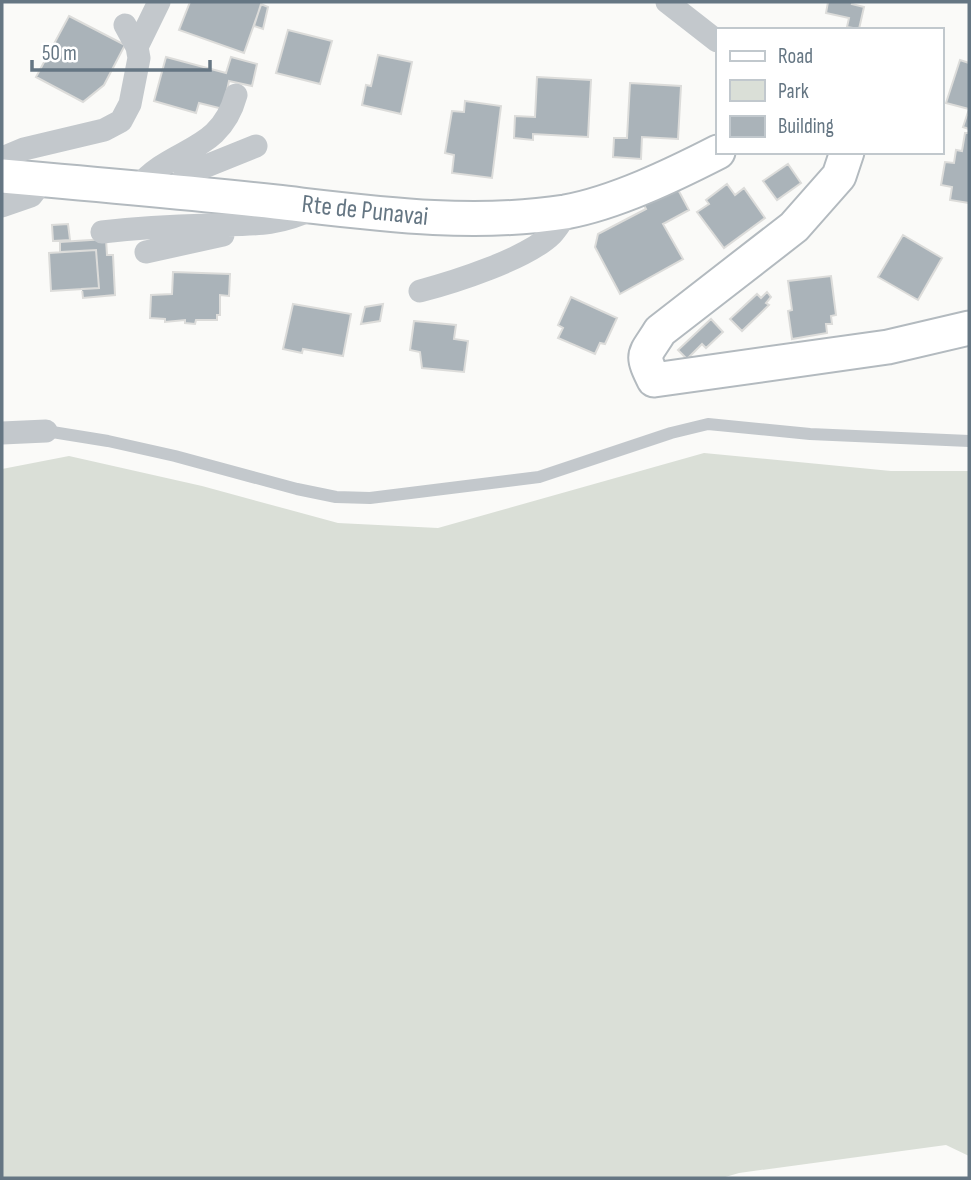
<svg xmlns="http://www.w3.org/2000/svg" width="971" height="1180" viewBox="0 0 971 1180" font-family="'Sofia Sans Condensed',sans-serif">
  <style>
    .green { fill: #dadfd7 }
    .building { fill: #aab3b9; stroke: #dcdcda; stroke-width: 2 }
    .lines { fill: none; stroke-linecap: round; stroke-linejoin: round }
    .secondary-casing { stroke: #b3babf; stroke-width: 37 }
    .lane { stroke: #c3c8cc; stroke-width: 12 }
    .street { stroke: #c3c8cc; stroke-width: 23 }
    .secondary { stroke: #fff; stroke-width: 33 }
    .labels { text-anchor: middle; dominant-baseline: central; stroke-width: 7; stroke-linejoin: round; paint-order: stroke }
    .street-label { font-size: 26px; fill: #657683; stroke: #fff }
  </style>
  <rect width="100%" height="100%" fill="#fafaf8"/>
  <path class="green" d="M704 453 891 471H969V1156L946 1145 739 1173 722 1178H2V469L69 456 202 486 338 523 438 528Z"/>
  <path class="building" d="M190 2H262L244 53 179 30Z
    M828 2H853L852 4 864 7 859 29 847 27 849 18 826 13Z
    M261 4 268 7 263 29 254 26Z
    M69 16 125 45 104 85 83 102 36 77Z
    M288 30 332 41 320 84 276 73Z
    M378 55 412 62 401 114 362 105 366 85 371 86Z
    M166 57 226 73 231 57 257 64 252 86 229 81 223 109 199 103 196 113 154 101Z
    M960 60 969 63V113V109L946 103Z
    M537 77 591 80 588 137 533 134V140L514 138 515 116 535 117Z
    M630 83 681 86 678 139 642 137 641 159 613 157 614 138H627Z
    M465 101 501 106 492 178 452 173 454 155 445 153 452 111 464 112Z
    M968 112 969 113V129L963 127Z
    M965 133H969V203L950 200 952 187 941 185 945 162 954 163 956 150 962 151Z
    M788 164 801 183 777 200 763 181Z
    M674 182 689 210 663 224 683 259 620 294 595 247 598 234 646 209 641 199Z
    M727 184 735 195 744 188 765 218 724 248 697 212 709 204 706 200Z
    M68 224 70 240 53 241 52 225Z
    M903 235 942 258 918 300 878 277Z
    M106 239 107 255H113L115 295 83 298 82 289 99 288 96 250 60 252V242Z
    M96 250 99 288 51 291 49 253Z
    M173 272 230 274 229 296 220 295V315H217V320H196L195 324 185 323V320L165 322V319L150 318 151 295 172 294Z
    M831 276 836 315 831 316 832 324H826L827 333 792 339 788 311 792 310 788 281Z
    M767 292 771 297 766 303 769 305 742 331 730 319 757 294 761 298Z
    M571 297 617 318 605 344 600 343 595 354 558 338 563 328 558 325Z
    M293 304 351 314 343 356 303 349 302 353 283 349Z
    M383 304 380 321 361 324 365 307Z
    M711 319 723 332 706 348 702 344 687 359 678 350Z
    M414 321 456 325 454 339 468 341 464 372 422 368 420 352 410 350Z"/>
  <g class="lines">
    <defs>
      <path id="secondary" d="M847 152 839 176 794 227 660 331C645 356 640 352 654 380L888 347 969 328
        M2 176C93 184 184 192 276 202 372 213 469 227 565 212 615 203 673 175 718 152"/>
    </defs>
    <use href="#secondary" class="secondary-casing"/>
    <path class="lane" d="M46 431 108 441 175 456 297 489 336 497 370 498 539 477 671 433 708 424 810 434 969 441"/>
    <path class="street" d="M667 2 717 41
      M137 47 159 2
      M2 158 24 149 104 130 121 121 130 104 139 58 137 47 125 25
      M138 187C172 146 220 154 236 95
      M172 191 189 173 256 146
      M2 206 31 196 44 179
      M102 232C137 228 173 226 209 225 249 224 277 227 314 208
      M146 252 223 235
      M420 291C454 282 527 259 552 234 558 228 563 219 568 211
      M2 433 46 431"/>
    <use href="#secondary" class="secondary"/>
  </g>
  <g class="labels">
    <g class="street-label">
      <text transform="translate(365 211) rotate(6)">Rte de Punavai</text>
    </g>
  </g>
  <rect width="971" height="1180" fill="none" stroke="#657683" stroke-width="7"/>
  <rect x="716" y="28" width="228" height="126" fill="#ffffff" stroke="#c1c8cd" stroke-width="2"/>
  <rect x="730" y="51" width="35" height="10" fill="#ffffff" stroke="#c1c8cd" stroke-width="2"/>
  <text x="778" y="63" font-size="21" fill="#657683">Road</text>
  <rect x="730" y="80" width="35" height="21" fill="#dadfd7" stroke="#c1c8cd" stroke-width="2"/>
  <text x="778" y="98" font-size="21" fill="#657683">Park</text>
  <rect x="730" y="116" width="35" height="21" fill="#aab3b9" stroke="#c1c8cd" stroke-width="2"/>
  <text x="778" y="133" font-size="21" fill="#657683">Building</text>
  <path d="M32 60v10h178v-10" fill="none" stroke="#657683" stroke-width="3.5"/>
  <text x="42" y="60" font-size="21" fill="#657683" stroke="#ffffff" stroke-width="5" paint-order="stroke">50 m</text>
</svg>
